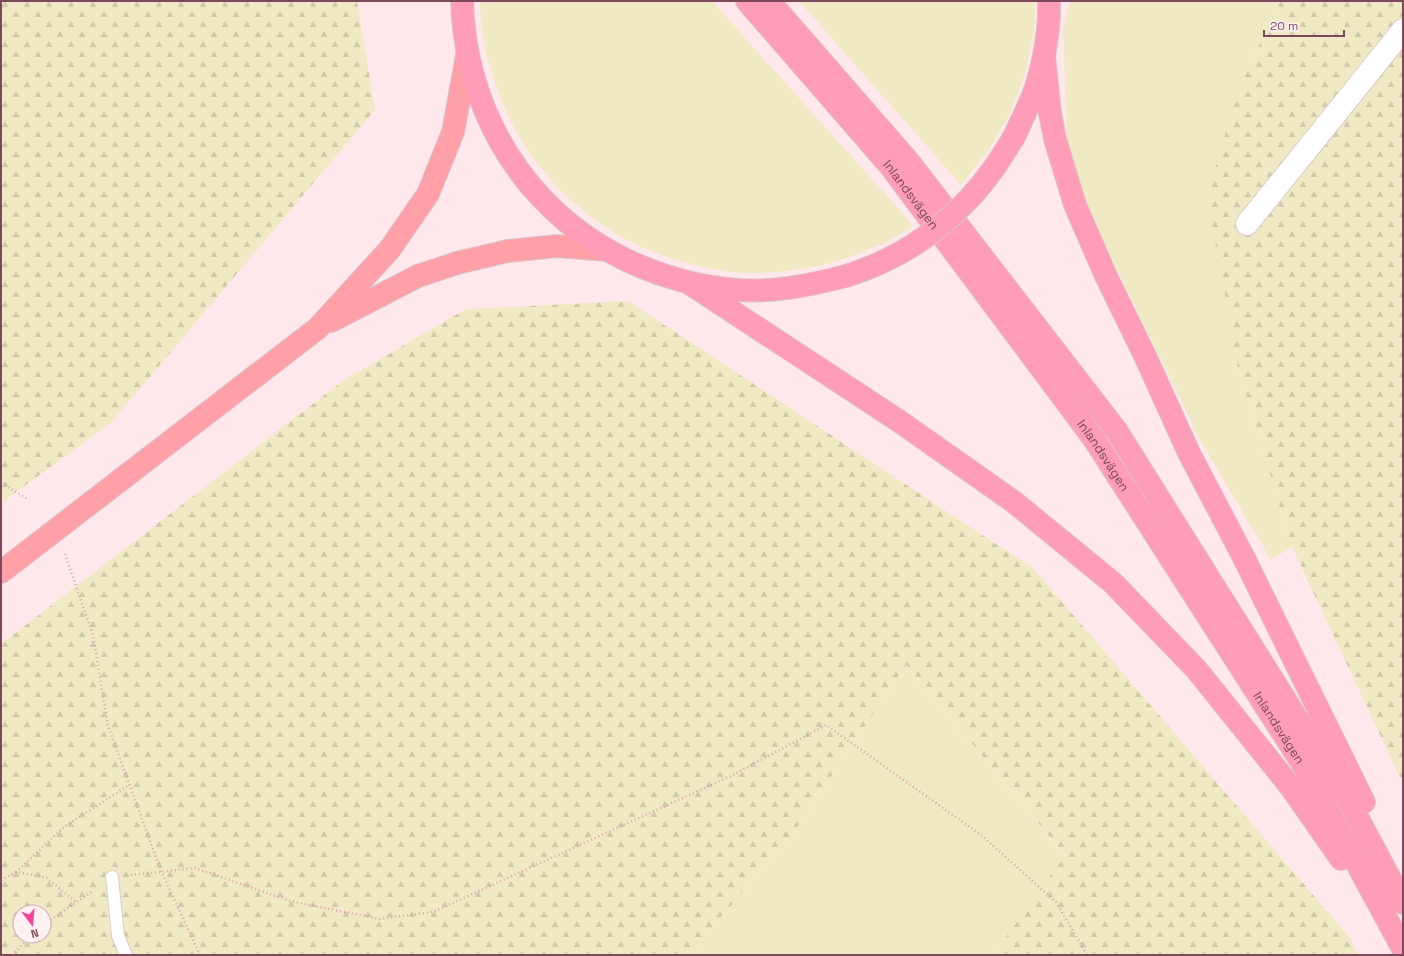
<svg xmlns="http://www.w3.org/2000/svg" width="1404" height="956" viewBox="0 0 1404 956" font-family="'Space Grotesk',sans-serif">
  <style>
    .grass { fill: #efeac4 }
    .forest { fill: url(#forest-firs); fill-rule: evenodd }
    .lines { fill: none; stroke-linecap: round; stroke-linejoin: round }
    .service-casing { stroke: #e8c4cc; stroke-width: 14 }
    .minor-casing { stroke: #e8c4cc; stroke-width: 24 }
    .primary-casing { stroke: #d8c8ce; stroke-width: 24 }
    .trunk-casing { stroke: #d8c8ce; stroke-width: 24 }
    .path { stroke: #dd9eb3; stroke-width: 2.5; stroke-dasharray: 1 3; stroke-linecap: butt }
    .service { stroke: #fff; stroke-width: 12 }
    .minor { stroke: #fff; stroke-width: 22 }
    .primary { stroke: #ff9fa7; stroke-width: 22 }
    .trunk { stroke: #ff9cb7; stroke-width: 22 }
    .trunk-bridge-casing { stroke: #d8c8ce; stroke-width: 24; stroke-linecap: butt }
    .trunk-bridge { stroke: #ff9cb7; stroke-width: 22 }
    .labels { text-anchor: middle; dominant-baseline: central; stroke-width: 3; stroke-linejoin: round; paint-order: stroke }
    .street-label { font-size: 13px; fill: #7d485b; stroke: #fff1f2 }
  </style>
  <defs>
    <pattern id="forest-firs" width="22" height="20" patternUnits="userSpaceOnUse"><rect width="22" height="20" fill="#efeac4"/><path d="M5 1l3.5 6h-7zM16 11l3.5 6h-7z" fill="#d1caab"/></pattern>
  </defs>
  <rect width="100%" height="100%" fill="#ffe8eb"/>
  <path class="grass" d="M480 1H712L914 226C902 233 890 241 877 246 839 264 798 272 757 273 735 274 712 270 691 264 593 240 518 166 491 70 484 48 480 24 480 1Z
    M799 1H1036L1034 32 1025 74 1010 114 988 151 961 185Z
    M1070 1H1280L1238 90V367L1292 547 1271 560 1201 442 1086 206 1067 138 1063 29Z
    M906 665 1065 856 993 955H689L796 829Z"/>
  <path class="forest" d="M1 1H357L375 110 111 423 1 503Z
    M1280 1H1403V784L1292 547 1238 367 1207 196 1238 90Z
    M628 301 1034 569 1350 938 1358 955H993L1065 855 906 665 796 829 689 955H1V644L344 380 466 309ZM20 912H44V936H20Z"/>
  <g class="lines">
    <defs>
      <path id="service" d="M112 877 118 936 126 955"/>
      <path id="minor" d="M1247 224 1403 30"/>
      <path id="primary" d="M331 321 418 276 457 263 508 251 557 246 607 250
        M1 572 318 328 390 249 428 194 453 132 467 56"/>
      <g id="trunk">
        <path d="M462 1C467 154 575 271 727 289 768 294 807 286 846 276"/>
        <path id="s1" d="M747 1 891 167 1094 439 1304 766 1403 949"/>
        <path d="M769 1 909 162 1116 430 1347 798 1403 903"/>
        <path d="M1044 55 1050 113 1055 139 1075 205 1106 276 1146 358 1189 453 1244 558 1364 802"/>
        <path d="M1014 137C1020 124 1026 111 1032 98 1043 69 1050 32 1049 1"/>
        <path d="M689 283 899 421 1014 502 1113 583 1196 669 1290 786 1341 859"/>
      </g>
    </defs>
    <use href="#service" class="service-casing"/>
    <use href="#minor" class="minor-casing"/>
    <use href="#primary" class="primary-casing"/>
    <use href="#trunk" class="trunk-casing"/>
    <path class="path" d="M1 485H5L29 500
      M65 554 93 635 108 726 161 871 200 955
      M16 872 64 827 129 785
      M131 875 195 868 290 901 380 919 433 912 731 776 826 725 981 835 1056 902 1087 955
      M1 880 16 872 47 878 76 902
      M44 924 93 891
      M12 955 31 936"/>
    <use href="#service" class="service"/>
    <use href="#minor" class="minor"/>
    <use href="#primary" class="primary"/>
    <use href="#trunk" class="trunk"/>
    <defs>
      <path id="trunk-bridge" d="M846 276C858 272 869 268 880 263 925 243 966 208 994 168 1001 158 1007 148 1014 137"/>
    </defs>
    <use href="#trunk-bridge" class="trunk-bridge-casing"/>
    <use href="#trunk-bridge" class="trunk-bridge"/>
  </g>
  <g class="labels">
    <g class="street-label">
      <text stroke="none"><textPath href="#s1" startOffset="254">Inlandsvägen</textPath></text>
      <text stroke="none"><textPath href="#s1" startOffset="578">Inlandsvägen</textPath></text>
      <text stroke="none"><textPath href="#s1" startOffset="902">Inlandsvägen</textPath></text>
    </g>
  </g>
  <rect width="1404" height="956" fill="none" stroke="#7d485b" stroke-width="4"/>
  <g transform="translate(32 924) rotate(164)"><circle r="19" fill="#fff1f2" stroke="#cbadb6"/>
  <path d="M0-3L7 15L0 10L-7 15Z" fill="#f54199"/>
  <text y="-6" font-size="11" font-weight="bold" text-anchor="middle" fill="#7d485b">N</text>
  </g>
  <path d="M1264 30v6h80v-6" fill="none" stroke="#7d485b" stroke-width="2"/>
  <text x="1270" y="30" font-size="12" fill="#7d485b" stroke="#fff1f2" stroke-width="3" paint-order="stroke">20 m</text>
</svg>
